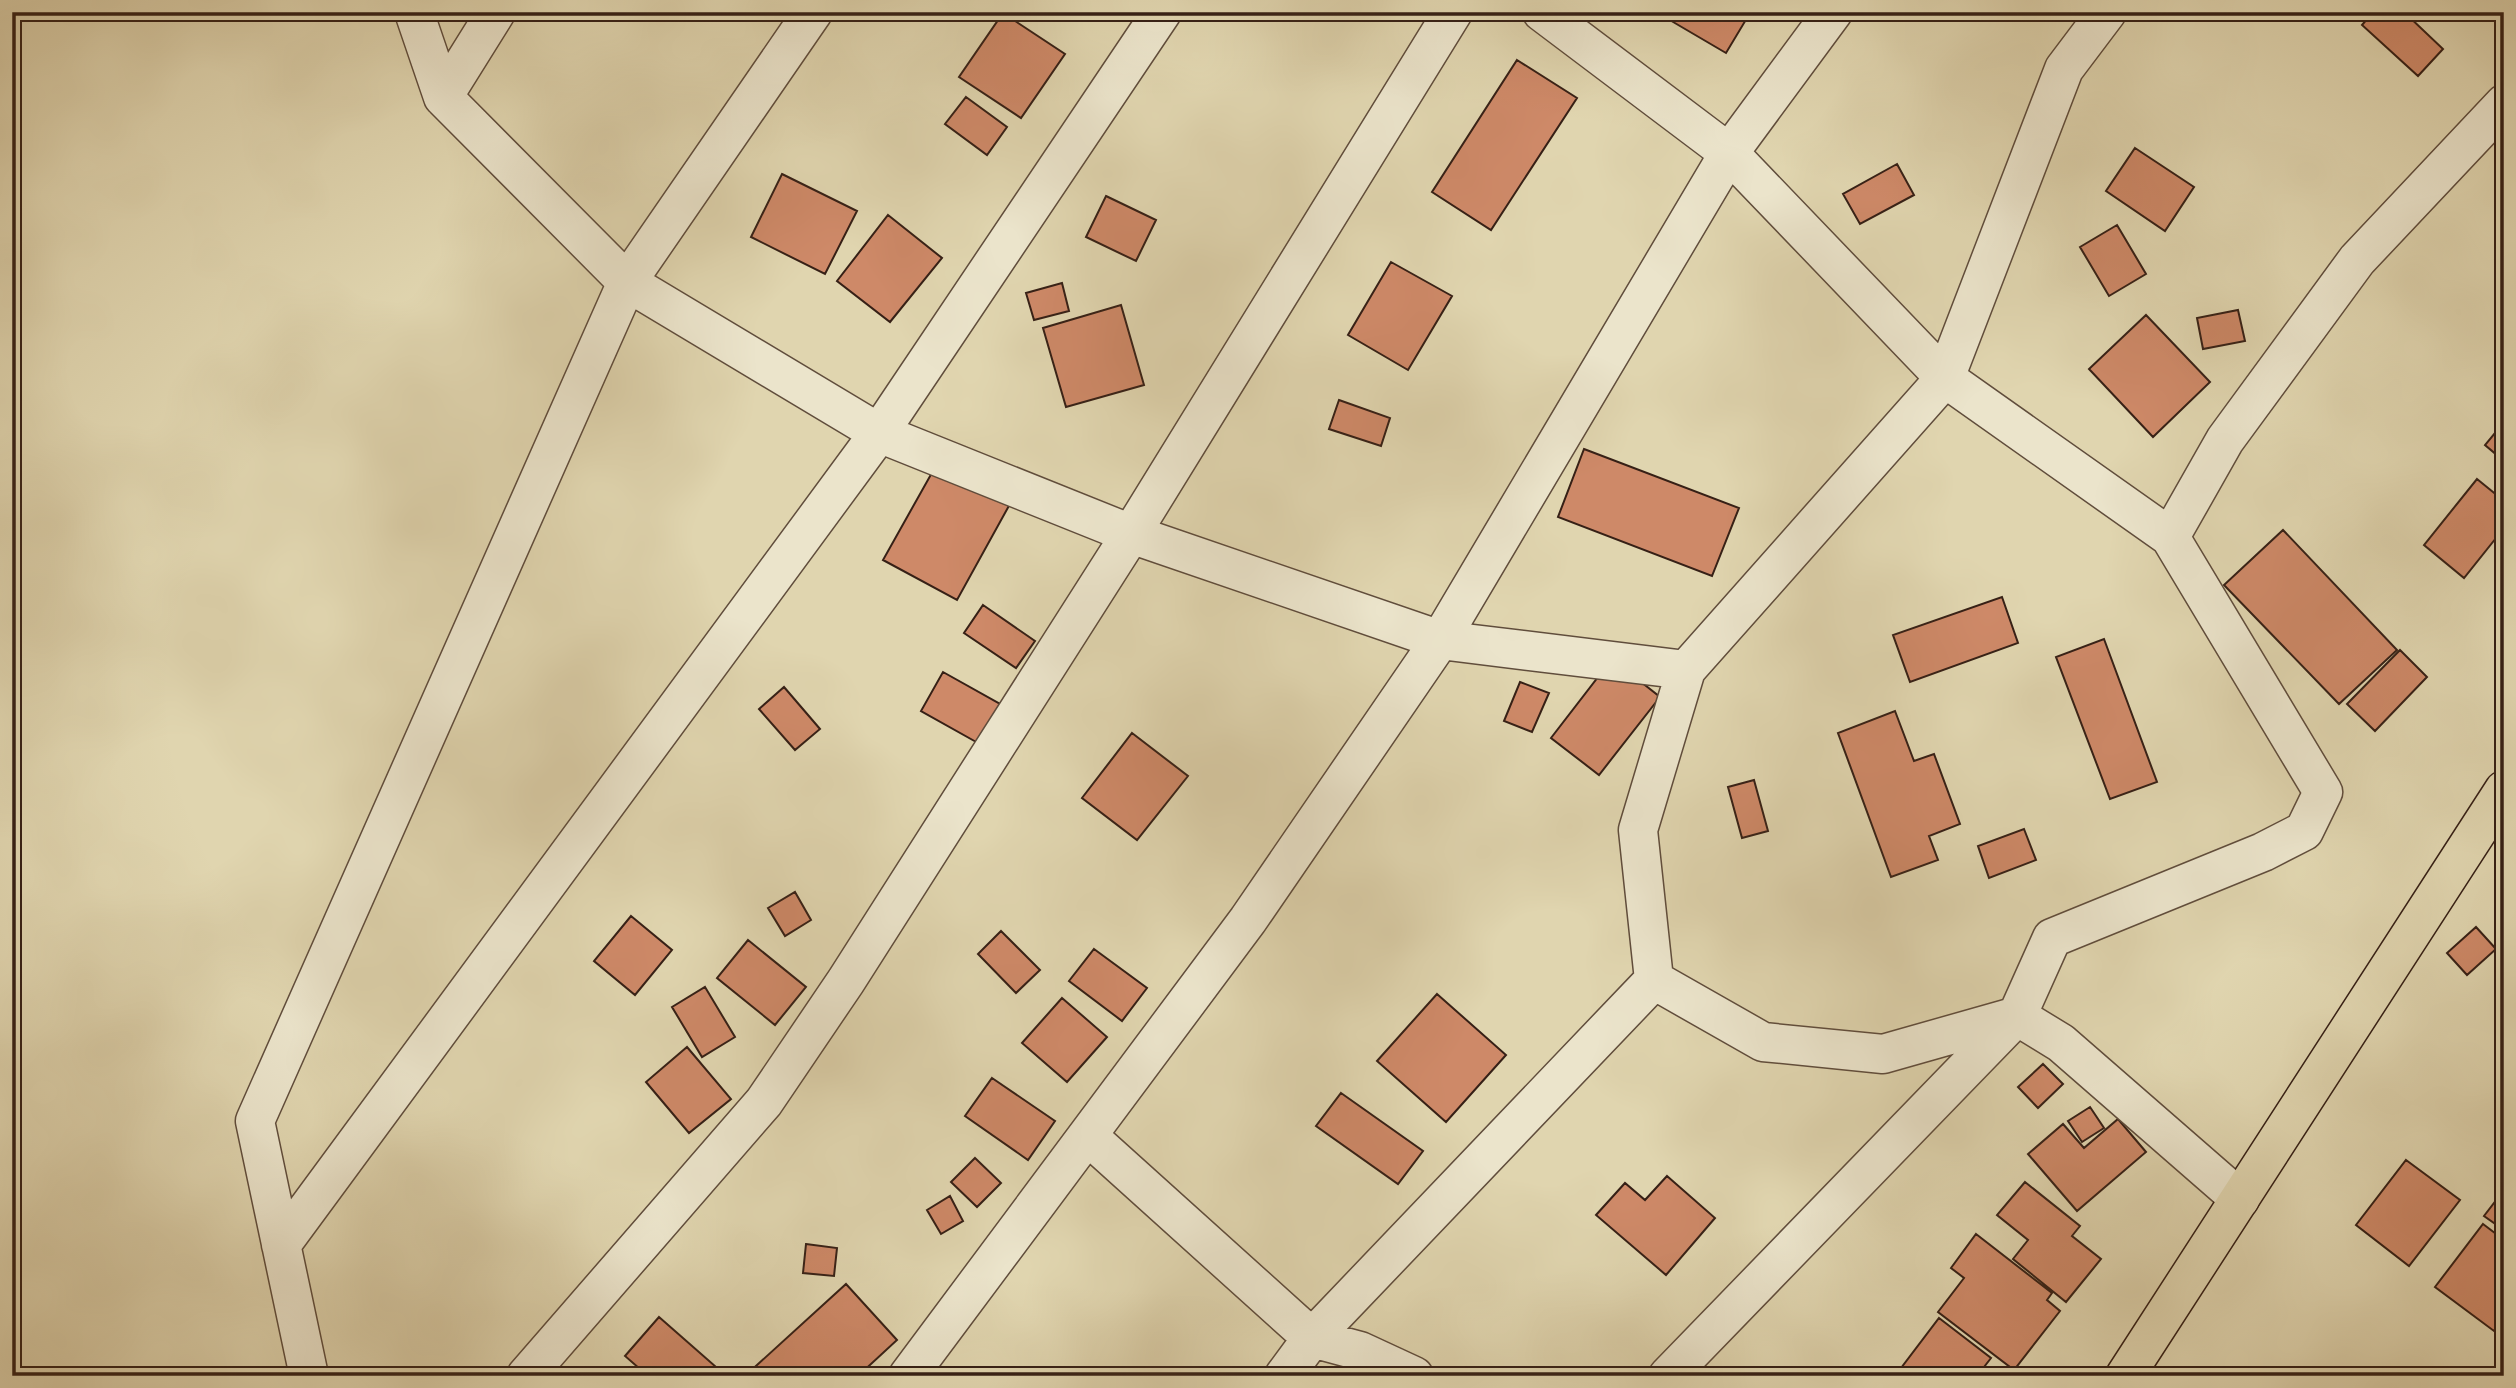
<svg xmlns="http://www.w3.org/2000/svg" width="2516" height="1388" viewBox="0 0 2516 1388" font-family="'Libre Bodoni',serif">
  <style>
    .building { fill: #ce8968; stroke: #362016; stroke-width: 2 }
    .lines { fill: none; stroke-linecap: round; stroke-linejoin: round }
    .street-casing { stroke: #604d3c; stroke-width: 41 }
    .highway-casing { stroke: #362016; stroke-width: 41 }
    .street { stroke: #ebe4cb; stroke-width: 38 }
    .highway { stroke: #e0d5af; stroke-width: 38 }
  </style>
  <rect width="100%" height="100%" fill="#e0d5af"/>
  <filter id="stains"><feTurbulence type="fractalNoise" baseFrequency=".00286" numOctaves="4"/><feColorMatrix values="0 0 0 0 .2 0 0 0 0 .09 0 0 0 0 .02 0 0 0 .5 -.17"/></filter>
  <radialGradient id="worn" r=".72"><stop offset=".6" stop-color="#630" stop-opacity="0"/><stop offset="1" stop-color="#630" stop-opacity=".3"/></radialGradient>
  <path class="building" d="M1672 12H1736L1747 18 1726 53 1668 19Z
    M2373 12H2404L2443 49 2418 76 2362 25Z
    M1003 13 1065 54 1021 118 959 77Z
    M1517 60 1577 98 1491 230 1432 192Z
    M966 97 1007 127 987 155 945 124Z
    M2135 148 2194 187 2165 231 2106 191Z
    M1897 164 1914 195 1860 224 1843 194Z
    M782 174 857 211 825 274 751 237Z
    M1106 196 1156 220 1136 261 1086 237Z
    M888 215 942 258 890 322 837 281Z
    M2117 225 2146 274 2109 296 2080 247Z
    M1391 262 1452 296 1408 370 1348 335Z
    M1062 283 1069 311 1034 320 1026 293Z
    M1121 305 1144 385 1066 407 1043 328Z
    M2238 310 2245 341 2203 349 2197 318Z
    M2146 315 2210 382 2153 437 2089 369Z
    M1339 400 1390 418 1381 446 1329 429Z
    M2504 422V461L2485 445Z
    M1584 449 1739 508 1712 576 1558 517Z
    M943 453 1016 493 957 600 883 560Z
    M2477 479 2504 501V528L2464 578 2424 545Z
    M2283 530 2397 650 2339 704 2224 585Z
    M2002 597 2018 643 1910 682 1893 635Z
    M983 605 1035 641 1016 668 964 633Z
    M2104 639 2157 782 2110 799 2056 657Z
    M2400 650 2427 677 2375 731 2347 704Z
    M1612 659 1660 697 1599 775 1551 738Z
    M943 672 1000 704 978 743 921 711Z
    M1520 682 1549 693 1532 732 1504 721Z
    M784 687 820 729 795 750 759 709Z
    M1895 711 1914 761 1934 754 1960 824 1929 836 1938 860 1891 877 1838 733Z
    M1132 733 1188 776 1137 840 1082 798Z
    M1754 780 1768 831 1742 838 1728 787Z
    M2024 829 2036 860 1989 878 1978 846Z
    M795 892 811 920 785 936 768 908Z
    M631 916 672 950 635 995 594 961Z
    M2476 927 2496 949 2467 975 2447 953Z
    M1001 931 1040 970 1016 993 978 954Z
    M748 940 806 987 775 1025 717 978Z
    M1094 949 1147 988 1122 1021 1069 981Z
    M705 987 735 1037 702 1057 672 1007Z
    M1437 994 1506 1055 1446 1122 1377 1061Z
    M1062 998 1107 1037 1067 1082 1022 1043Z
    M687 1047 731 1099 689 1133 646 1082Z
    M2043 1064 2063 1084 2038 1108 2018 1087Z
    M992 1078 1055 1121 1028 1160 965 1116Z
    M1341 1093 1423 1151 1398 1184 1316 1126Z
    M2090 1107 2104 1128 2082 1142 2068 1121Z
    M2118 1119 2146 1152 2077 1211 2028 1154 2063 1124 2084 1148Z
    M975 1158 1001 1183 977 1207 951 1182Z
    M2406 1160 2460 1200 2409 1266 2356 1225Z
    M1667 1176 1715 1218 1666 1275 1596 1215 1625 1183 1645 1200Z
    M2025 1182 2080 1226 2072 1236 2101 1259 2066 1302 2013 1259 2028 1240 1997 1215Z
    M2504 1190V1230L2484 1216Z
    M950 1196 963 1221 941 1234 927 1210Z
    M2483 1224 2504 1240V1319L2494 1331 2435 1287Z
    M1976 1234 2052 1293 2047 1300 2060 1311 2014 1370 1938 1312 1964 1278 1951 1268Z
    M806 1244 837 1248 834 1276 803 1273Z
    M846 1284 897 1340 858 1376H745Z
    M659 1317 724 1374 722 1376H648L625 1356Z
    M1939 1318 1991 1358 1977 1376H1895Z"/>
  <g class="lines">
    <defs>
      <path id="street" d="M813 12 627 282 879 433 1131 534 1453 12
        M1542 12 1729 153 1945 378 2170 537
        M443 97 496 12
        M1654 980 1763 1042 1883 1054 2017 1016 2061 1043 2240 1199
        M1088 1136 1312 1338 1360 1351 1414 1376
        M281 1245 879 433 1162 12
        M309 1376 255 1121 627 282 443 97 414 12
        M526 1376 764 1102 846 981 1131 534 1440 640 1729 153 1833 12
        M908 1376 1248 920 1440 640 1686 670
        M1284 1376 1312 1338 1654 980 1638 830 1686 670 1945 378 2064 69 2107 12
        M1668 1376 2017 1016 2052 938 2263 852 2304 831 2323 792 2170 537 2225 440 2357 260 2504 104"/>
      <path id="highway" d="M2125 1376 2504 790"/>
    </defs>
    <use href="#street" class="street-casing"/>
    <use href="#highway" class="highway-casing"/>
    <use href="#street" class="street"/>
    <use href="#highway" class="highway"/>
  </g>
  <rect width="2516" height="1388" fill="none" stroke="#e0d5af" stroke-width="42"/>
  <rect x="14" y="14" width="2488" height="1360" fill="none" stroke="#362016" stroke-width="3.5"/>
  <rect x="21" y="21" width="2474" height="1346" fill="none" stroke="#362016" stroke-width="2"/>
  <rect width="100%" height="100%" filter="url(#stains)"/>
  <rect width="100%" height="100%" fill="url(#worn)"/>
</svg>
